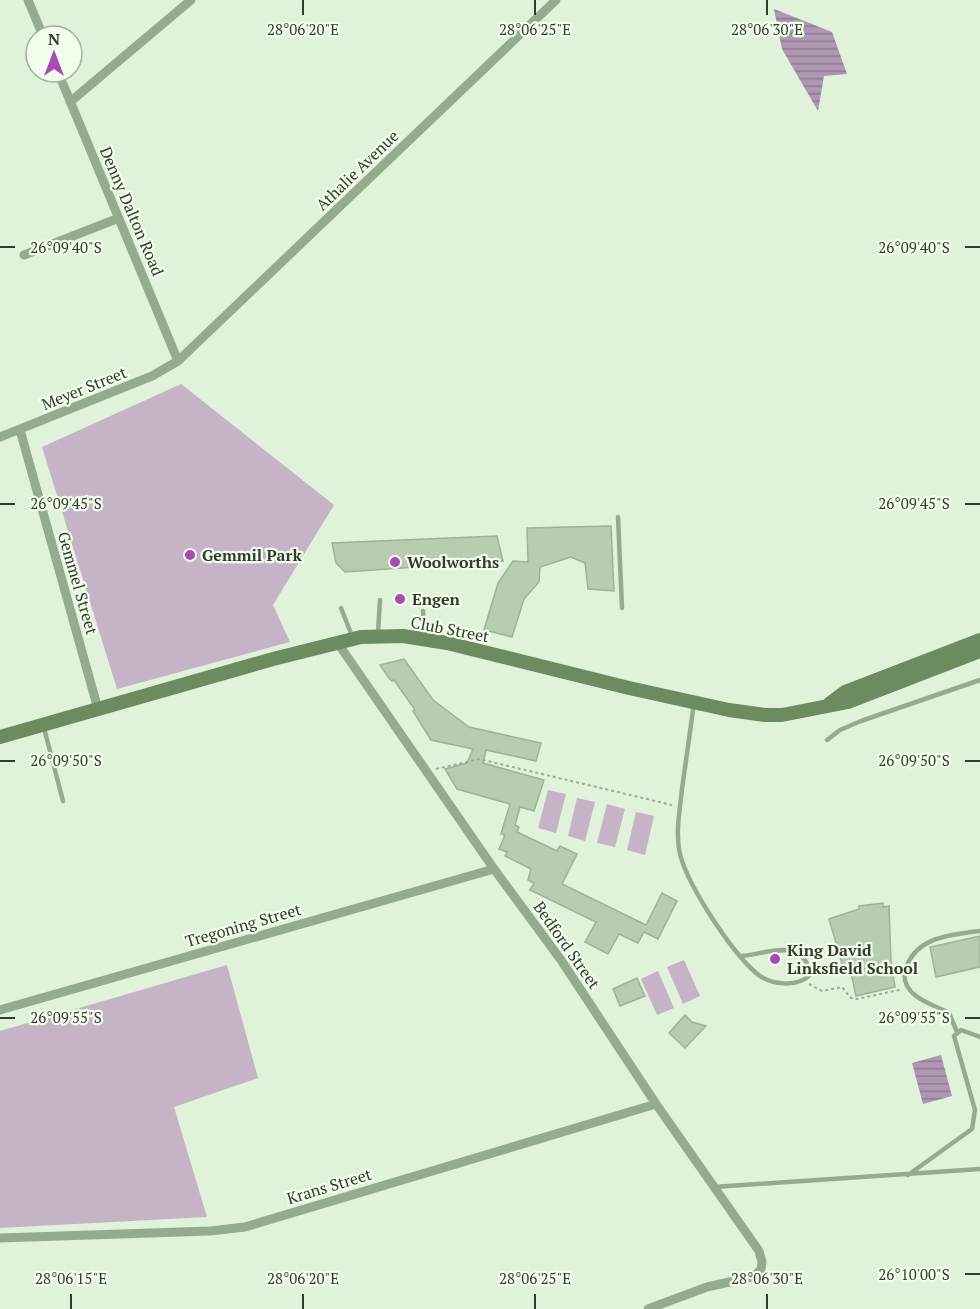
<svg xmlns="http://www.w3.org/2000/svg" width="980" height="1309" viewBox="0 0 980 1309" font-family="'PT Serif',serif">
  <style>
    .pitch { fill: #c5b4c6 }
    .water { fill: url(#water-rules) }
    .building { fill: #b7ccb0; stroke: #a0b19a; stroke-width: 1.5 }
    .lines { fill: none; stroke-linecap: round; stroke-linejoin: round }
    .path { stroke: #9dab98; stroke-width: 2; stroke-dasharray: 3 3; stroke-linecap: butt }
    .service { stroke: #95ab8f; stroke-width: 4.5 }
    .minor { stroke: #95ab8f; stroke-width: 9 }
    .secondary { stroke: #6c8b61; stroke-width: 14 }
    .ticks { fill: none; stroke: #333a30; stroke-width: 2 }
    .poi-dot { fill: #a84ab3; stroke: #f0feeb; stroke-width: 2 }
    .labels { text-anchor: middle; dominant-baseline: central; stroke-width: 4.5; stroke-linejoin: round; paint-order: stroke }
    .street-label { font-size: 16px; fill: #333a30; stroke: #f0feeb }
    .poi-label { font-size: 16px; font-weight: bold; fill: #333a30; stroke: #f0feeb; text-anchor: start }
    .ticks-label { font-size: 15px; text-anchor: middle; fill: #333a30; stroke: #f0feeb; stroke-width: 4.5; stroke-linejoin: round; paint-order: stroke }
  </style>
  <defs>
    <pattern id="water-rules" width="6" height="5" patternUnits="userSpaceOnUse" patternTransform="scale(1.5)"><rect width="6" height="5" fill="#ae97b0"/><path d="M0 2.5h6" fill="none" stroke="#8e7c90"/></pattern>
  </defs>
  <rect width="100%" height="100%" fill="#e0f2da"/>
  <path class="pitch" d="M181 384 334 505 273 605 290 642 117 689 42 447Z
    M548 790 566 794 556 833 538 828Z
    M577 798 595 802 585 841 568 836Z
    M607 804 625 809 615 847 597 843Z
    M636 812 654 816 645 855 627 850Z
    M684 960 700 996 683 1004 667 967Z
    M227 965 258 1078 174 1107 207 1217 0 1228V1031Z
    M658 971 674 1008 657 1015 641 979Z"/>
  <path class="water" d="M774 9 832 32 847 74 824 76 818 111 782 49Z
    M941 1055 952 1096 923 1104 912 1063Z"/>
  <path class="building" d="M611 526 614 591 588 589 585 563 571 557 540 567 539 582 524 599 512 637 484 630 498 583 513 561 528 562 527 528Z
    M497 536 503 561 345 572 336 563 332 543Z
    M404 659 433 700 469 727 541 743 536 761 486 750 483 763 544 780 534 811 520 807 515 825 519 827 517 832 557 851 560 846 577 854 562 884 646 925 662 893 677 901 658 939 644 932 638 943 619 934 608 954 585 942 596 922 530 890 534 883 528 880 531 869 505 856 507 852 499 849 505 835 501 834 510 804 457 789 445 769 467 763 473 749 431 740 413 711 415 710 394 680 392 681 389 678 380 665Z
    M883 903V907L889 906 891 961 895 987 856 996 851 973 845 974 829 919 859 909V906Z
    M980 936V967L936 977 930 947Z
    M637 978 645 996 620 1006 613 989Z
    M685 1015 692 1022 706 1026 685 1048 669 1033Z"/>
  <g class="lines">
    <path class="path" d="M436 769 479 759 672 805
      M809 984 822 991 842 987 851 998 857 999 899 990 900 988"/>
    <path class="service" d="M618 517 622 608
      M341 608 352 636
      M423 611 425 638
      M378 633 380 600
      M694 703C690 732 686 760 682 789 680 809 676 829 679 849 684 881 731 951 756 973 770 985 797 988 810 975 805 937 769 953 742 956
      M44 728 63 801
      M827 740 840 730 861 721 980 680
      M957 1032 949 1013C938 1007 925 1003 916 996 908 990 903 981 905 972 913 937 950 935 980 931
      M908 1175 972 1129 975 1110 954 1036 961 1030 980 1037
      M714 1187 980 1169"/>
    <path class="minor" d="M28 0 43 36
      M58 72 178 361
      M70 102 191 0
      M24 255 119 218
      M20 430 98 709
      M0 437 152 376 178 361 556 0
      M337 642 494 869 561 960 656 1104 759 1251 762 1262 761 1270 752 1277 707 1287 648 1309
      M0 1010 494 869
      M0 1238 210 1231 245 1227 656 1104"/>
    <path class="secondary" d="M829 704 845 692 980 640
      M0 737 273 659 361 637 403 636 447 643 629 688 729 710 765 715H782L848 702 980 651"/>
  </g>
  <path class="ticks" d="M303 0V15M535 0V15M767 0V15M0 247H15M965 247H980M0 504H15M965 504H980M0 761H15M965 761H980M0 1018H15M965 1018H980M965 1274H980M71 1294V1309M303 1294V1309M535 1294V1309M767 1294V1309"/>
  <g class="poi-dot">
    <circle cx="190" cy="555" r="6"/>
    <circle cx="395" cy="562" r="6"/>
    <circle cx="400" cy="599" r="6"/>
    <circle cx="775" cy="959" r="6"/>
  </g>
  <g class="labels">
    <g class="street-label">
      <text transform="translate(357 170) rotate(-44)">Athalie Avenue</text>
      <text transform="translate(132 211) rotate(67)">Denny Dalton Road</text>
      <text transform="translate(84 388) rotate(-22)">Meyer Street</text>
      <text transform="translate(78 583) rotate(74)">Gemmel Street</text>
      <text transform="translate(450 629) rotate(11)">Club Street</text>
      <text transform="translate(243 925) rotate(-16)">Tregoning Street</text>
      <text transform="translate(567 945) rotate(55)">Bedford Street</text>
      <text transform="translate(329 1186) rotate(-17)">Krans Street</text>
    </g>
    <g class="poi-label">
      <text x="202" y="555">Gemmil Park</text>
      <text x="407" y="562">Woolworths</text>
      <text x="412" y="599">Engen</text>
      <text x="787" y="950">King David<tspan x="787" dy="18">Linksfield School</tspan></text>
    </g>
  </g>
  <g class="ticks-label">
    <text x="303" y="35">28°06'20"E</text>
    <text x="535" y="35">28°06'25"E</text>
    <text x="767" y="35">28°06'30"E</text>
    <text x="66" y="253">26°09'40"S</text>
    <text x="914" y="253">26°09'40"S</text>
    <text x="66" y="509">26°09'45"S</text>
    <text x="914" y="509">26°09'45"S</text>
    <text x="66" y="766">26°09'50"S</text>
    <text x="914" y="766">26°09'50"S</text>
    <text x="66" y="1023">26°09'55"S</text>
    <text x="914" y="1023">26°09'55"S</text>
    <text x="914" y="1280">26°10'00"S</text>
    <text x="71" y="1284">28°06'15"E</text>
    <text x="303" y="1284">28°06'20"E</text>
    <text x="535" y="1284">28°06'25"E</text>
    <text x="767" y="1284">28°06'30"E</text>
  </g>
  <g transform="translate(54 54)"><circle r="28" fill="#f0feeb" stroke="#a4b0a0" stroke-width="1.5"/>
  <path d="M0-4.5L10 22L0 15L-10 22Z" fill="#a84ab3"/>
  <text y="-9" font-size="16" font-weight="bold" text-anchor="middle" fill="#333a30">N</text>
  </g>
</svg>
